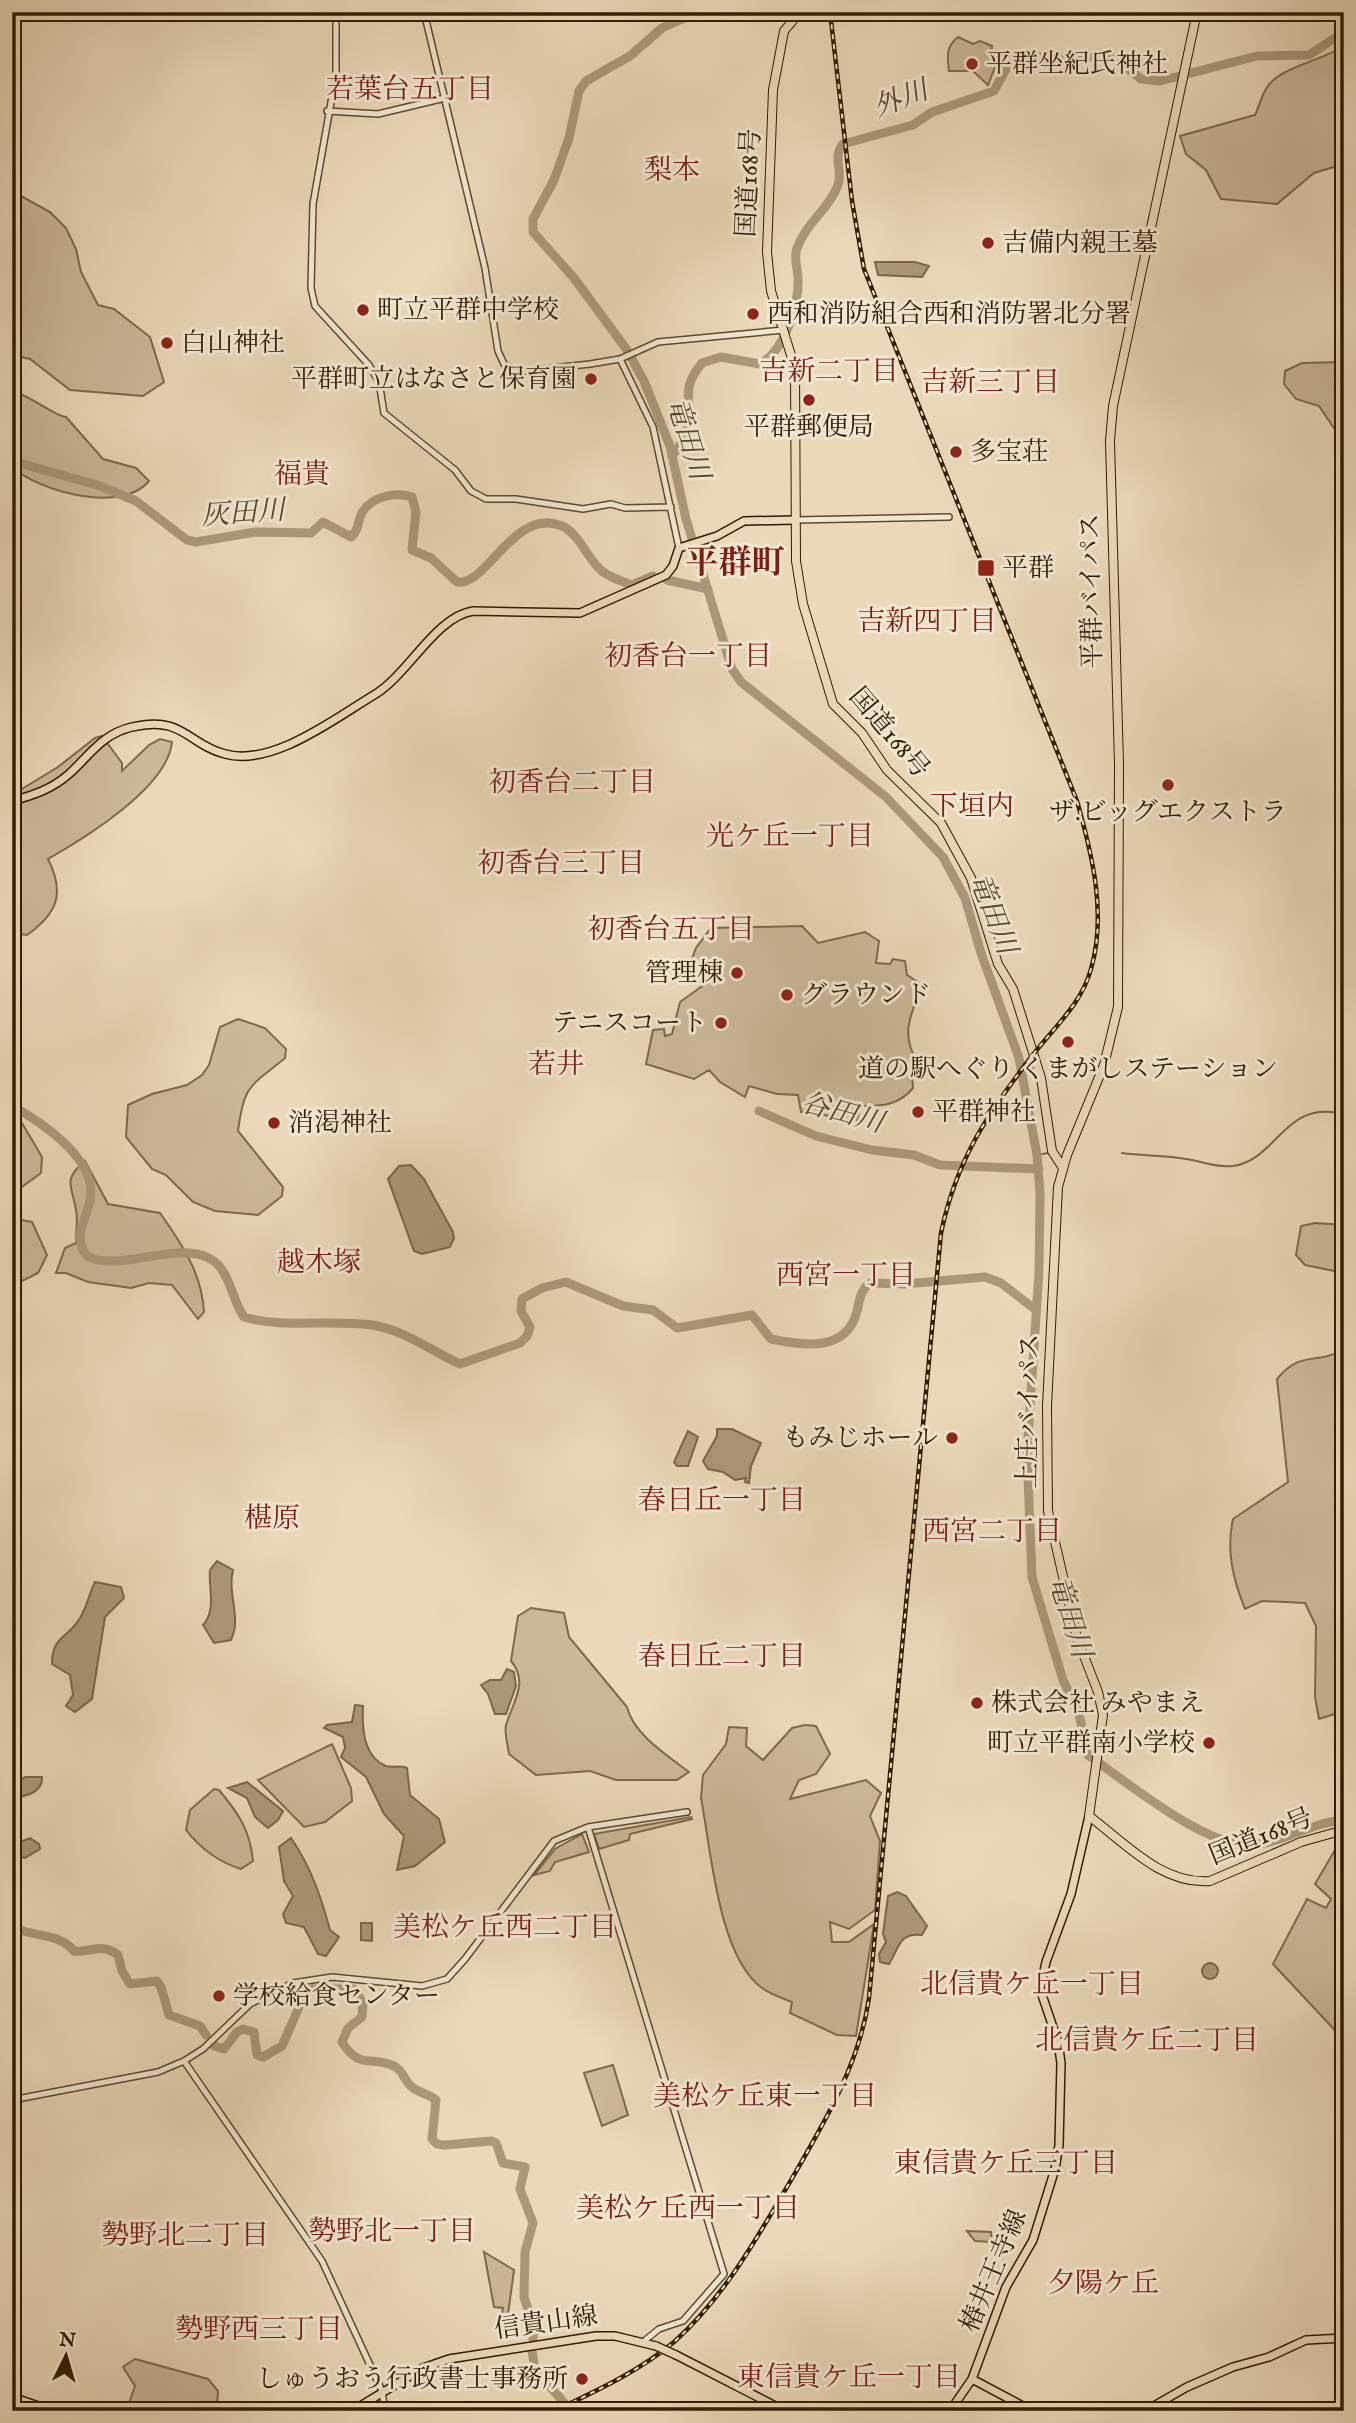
<svg xmlns="http://www.w3.org/2000/svg" width="1356" height="2423" viewBox="0 0 1356 2423" font-family="'IM FELL English','Noto Serif JP',serif">
  <style>
    .green { fill: #cbb899; stroke: #7e6a4c; stroke-width: 2 }
    .water { fill: #ab9879; stroke: #7a6649; stroke-width: 2 }
    .lines { fill: none; stroke-linecap: round; stroke-linejoin: round }
    .stream { stroke: #7a6649; stroke-width: 2 }
    .river { stroke: #ab9879; stroke-width: 9 }
    .minor-casing { stroke: #5f4b2e; stroke-width: 8 }
    .major-casing { stroke: #311c00; stroke-width: 10 }
    .highway-casing { stroke: #311c00; stroke-width: 10 }
    .minor { stroke: #f1e6d1; stroke-width: 5 }
    .major { stroke: #ead8b8; stroke-width: 7 }
    .highway { stroke: #ead8b8; stroke-width: 8 }
    .rail-casing { stroke: #311c00; stroke-width: 4.5 }
    .rail { stroke: #f1e6d1; stroke-width: 2; stroke-dasharray: 5; stroke-linecap: butt }
    .major-bridge-casing { stroke: #311c00; stroke-width: 10; stroke-linecap: butt }
    .major-bridge { stroke: #ead8b8; stroke-width: 7 }
    .poi-dot { fill: #8f2418; stroke: #f1e6d1; stroke-width: 2.5 }
    .labels { text-anchor: middle; dominant-baseline: central; stroke-width: 6; stroke-linejoin: round; paint-order: stroke }
    .poi-label { font-size: 26px; fill: #311c00; stroke: #f1e6d1; text-anchor: start }
    .street-label { font-size: 26px; fill: #311c00; stroke: #f1e6d1 }
    .neighbourhood-label { font-size: 28px; fill: #7a1f14; stroke: #f1e6d1 }
    .water-label { font-size: 28px; font-style: italic; fill: #5c472a; stroke: #f1e6d1 }
    .district-label { font-size: 33px; font-weight: bold; fill: #7a1f14; stroke: #f1e6d1 }
  </style>
  <rect width="100%" height="100%" fill="#ead8b8"/>
  <filter id="stains"><feTurbulence type="fractalNoise" baseFrequency=".00286" numOctaves="4"/><feColorMatrix values="0 0 0 0 .2 0 0 0 0 .09 0 0 0 0 .02 0 0 0 .5 -.17"/></filter>
  <radialGradient id="worn" r=".72"><stop offset=".6" stop-color="#630" stop-opacity="0"/><stop offset="1" stop-color="#630" stop-opacity=".3"/></radialGradient>
  <path class="green" d="M958 37 973 44 980 41 992 46 991 54 997 62 988 85 973 71H949C947 56 946 47 958 37Z
    M1344 46V164L1314 173 1277 204 1221 199 1206 170 1186 154 1180 136 1255 115C1259 107 1261 97 1266 89 1278 67 1322 61 1344 46Z
    M12 191 50 212 66 228 76 249 81 272 98 305 114 309 150 337 164 382 143 396 70 390 30 359 12 355Z
    M1344 362V443L1319 406 1296 399 1284 384 1285 371 1302 363Z
    M12 391C31 396 55 416 66 417L103 459 136 468 149 481C122 514 40 492 12 467Z
    M102 736 122 763V771L149 745 160 739 172 742C168 787 85 838 48 859 65 893 58 913 27 935L12 933V795L58 767 95 738Z
    M802 926 818 943 865 932 879 941 876 963 890 964 893 959 905 961 907 975 922 985C911 1015 900 1032 917 1062L912 1073 913 1088C898 1106 882 1106 860 1106L856 1127 817 1112H801L798 1095 777 1094 749 1086 745 1097 720 1082 709 1070 694 1079 646 1064 653 1030 664 1029 665 1036 672 1034 680 1002 705 984 686 975 696 948 711 928Z
    M238 1019 265 1028 286 1049 285 1058C250 1087 244 1084 238 1131L283 1187 282 1196 258 1215 215 1211 193 1202 166 1175 152 1169 126 1137 128 1105 152 1094 187 1085 202 1075 209 1065 220 1027Z
    M12 1123H22L42 1157 41 1173 19 1189 12 1190Z
    M85 1161 108 1204 160 1213C182 1244 202 1274 204 1312L198 1319 172 1285 149 1283 131 1288 88 1282 66 1273H56L65 1248 76 1243C76 1232 78 1220 76 1210 72 1185 62 1180 85 1161Z
    M16 1219 32 1222 47 1255 38 1273 12 1286V1220Z
    M1315 1223 1344 1225V1273L1305 1265 1296 1255 1301 1226Z
    M1344 1349V1711L1319 1719 1315 1697 1316 1626 1305 1603 1262 1601 1245 1609C1233 1579 1226 1551 1233 1519L1288 1482 1277 1379C1302 1349 1316 1366 1344 1349Z
    M531 1608 564 1613 569 1637 627 1707C633 1734 668 1756 689 1772L677 1780H616L590 1771 536 1775 509 1754C508 1745 504 1733 506 1725 513 1702 529 1682 511 1661L518 1616Z
    M805 1725 816 1726 830 1754 816 1774 799 1780 790 1799 866 1780 881 1793 870 1816 880 1841 875 1910 849 1929 830 1922 832 1942H849L874 1924 856 2036 837 2035 790 2013 792 2002C782 1998 770 1994 762 1988 718 1956 711 1849 701 1798L703 1775 726 1744 729 1727 747 1728 746 1746 763 1760 792 1728Z
    M332 1744 351 1788 352 1801 325 1822 304 1827 258 1780Z
    M214 1789 219 1790C239 1814 250 1830 253 1861L241 1869C218 1862 201 1849 186 1830L190 1810Z
    M691 1817 692 1819 630 1834 629 1840 599 1849 594 1834Z
    M582 1834 589 1852 555 1862 550 1871 534 1875 555 1849Z
    M1335 1850H1344V2040L1273 1964 1307 1899 1326 1908 1331 1899 1315 1884Z
    M613 2065 628 2115 602 2126 584 2073Z
    M967 2231 991 2232 992 2242 975 2241Z
    M484 2252 514 2270 506 2329 500 2325 503 2308 494 2307Z
    M135 2359 208 2379 218 2391 217 2405 208 2411H132L128 2406 135 2386 123 2367Z"/>
  <path class="water" d="M875 262H915L929 266 922 277 878 275Z
    M411 1165 424 1179 453 1232 454 1238 450 1247 422 1254 414 1251 388 1179 399 1166Z
    M717 1429H732L761 1443 751 1466 749 1483 745 1482 746 1478 735 1480 723 1472 708 1469 703 1461 717 1436Z
    M688 1431 698 1437 688 1466H677L674 1462Z
    M217 1561 233 1570C227 1595 242 1617 231 1640L214 1643 203 1625C217 1610 208 1587 210 1570Z
    M95 1582 121 1587 124 1598 105 1617 92 1699 75 1712 66 1706 73 1695 70 1675 52 1664C52 1635 68 1639 80 1618 87 1607 89 1594 95 1582Z
    M507 1669 514 1672 516 1686 506 1714H495L488 1694 481 1685 490 1680H501Z
    M355 1705 363 1706C362 1727 363 1757 386 1766 392 1768 400 1765 407 1768L410 1795 439 1819 445 1842 415 1866 397 1870 404 1836 384 1814 366 1777 341 1757 345 1748 343 1737 324 1728 327 1725 352 1722Z
    M25 1777H42C43 1793 26 1796 12 1798L16 1783Z
    M247 1782 283 1811 278 1820 268 1828 255 1817 247 1798 228 1788Z
    M30 1838 39 1844 40 1849 25 1858 20 1857 15 1850V1844Z
    M291 1838C311 1867 321 1897 330 1930L339 1937 326 1956 318 1954 304 1927 286 1923 283 1914 293 1896 284 1881 279 1847Z
    M897 1892 906 1896 927 1926 922 1935C899 1932 899 1948 889 1964L880 1962 879 1954 886 1942 883 1934 888 1896Z
    M361 1923H372V1941L361 1940Z
    M1202 1971a8 8 0 1 1 16 0a8 8 0 1 1-16 0Z"/>
  <g class="lines">
    <path class="stream" d="M1122 1153C1143 1156 1165 1155 1186 1159 1202 1161 1216 1168 1233 1166 1279 1159 1283 1099 1344 1114
      M1037 1155 1048 1153"/>
    <path class="river" d="M698 12 662 28 630 56 586 81 579 91 569 138 554 180 533 219V232L574 278 627 350 644 381 670 446 686 519 732 669 741 682 886 797 943 857 965 898 981 953 1019 1058 1037 1155 1040 1193 1039 1271 1027 1452 1032 1577 1063 1680 1079 1714 1088 1755C1125 1781 1207 1848 1251 1845 1283 1843 1312 1822 1344 1820
      M672 456C678 448 687 437 688 427 692 400 680 389 702 363L721 357 760 364C784 351 799 306 798 279 798 268 793 259 797 248 806 223 829 209 838 185 843 171 832 156 843 144L913 125 932 112 994 91 1007 67 1022 57H1114L1141 79 1160 81 1257 56 1309 55 1344 32
      M12 461 97 485 136 501 187 540 196 542 255 532 311 533 323 522 351 537C360 530 357 520 363 511 373 496 396 492 412 497L416 512 412 550 431 558 457 582C487 587 514 506 562 526 579 533 588 560 602 571 610 578 622 581 632 585L653 576
      M667 580 708 589
      M12 1106C40 1121 92 1156 91 1193 90 1216 70 1235 87 1256 122 1275 191 1232 220 1267 232 1282 233 1302 244 1317 285 1329 330 1319 372 1325 405 1330 431 1351 460 1364L520 1343 527 1336 530 1327 521 1311 522 1299 542 1288 566 1282 623 1306 653 1310 677 1328 752 1315 771 1339C805 1346 847 1352 857 1311 860 1300 860 1289 871 1283L905 1284 985 1277 1001 1283 1036 1310
      M759 1111 816 1136 872 1150 914 1155 940 1165 1039 1169
      M12 1926C34 1939 57 1931 74 1951 92 1953 101 1942 118 1955L122 1971 130 1984 157 1981 161 1987 169 2015 200 2026 206 2035
      M214 2046 224 2049 237 2032 243 2029 254 2032 257 2055 263 2057 282 2046 304 1996 313 1989H354L363 2003 362 2017 348 2028 342 2042C360 2071 372 2055 394 2066 404 2071 404 2081 412 2087 419 2093 429 2094 436 2100L432 2139 437 2144 445 2145 491 2141 496 2143 503 2163 525 2167 520 2189 533 2223 525 2252 524 2297 534 2327 533 2339
      M532 2351 535 2369 571 2411"/>
    <defs>
      <path id="minor" d="M336 12V74L313 204 311 288 315 306 369 365 379 382 384 413 455 470 471 491 486 499H516L583 509 611 504 625 508 671 507
        M424 12 485 268 498 351 505 366 525 371 590 364 620 359 658 342 784 330
        M327 111 378 114 445 98
        M620 359 653 427 679 548
        M795 520 949 517
        M588 1827 724 2274 683 2321 659 2329 643 2342
        M184 2061 203 2049 250 2004 293 1983 332 1977 422 1986 447 1979 465 1959 554 1841 588 1827 687 1812
        M12 2100 158 2072 184 2061 322 2261 382 2391 385 2411"/>
      <path id="major" d="M12 801C34 795 52 789 69 774 90 755 102 734 132 727 183 715 187 744 225 754 272 767 334 719 374 695 409 674 435 617 473 611L580 613 666 575 673 566 679 548 717 536 744 521 795 520
        M676 2355 785 2411
        M972 2379 1032 2411
        M12 2397 53 2411
        M352 2411 423 2368 449 2359 596 2336H615L656 2346
        M950 2411 972 2379 1006 2287 1033 2240 1055 2169 1059 2145 1061 2063 1058 2042 1040 1989 1046 1962 1071 1894 1089 1816
        M1145 2411 1187 2387 1233 2367 1269 2357 1306 2340 1344 2338"/>
      <path id="highway" d="M800 12 784 31 773 90 767 252 771 291 795 368 796 561 803 604 833 704 862 733 887 770 941 823 971 878 998 964 1013 989 1041 1078 1052 1151 1063 1168
        M1197 12 1113 406 1110 441 1119 764 1118 1007 1104 1065 1067 1155 1058 1187 1047 1406 1048 1511 1077 1638 1098 1692 1103 1715 1089 1816C1125 1843 1162 1885 1210 1881L1301 1842 1344 1830"/>
    </defs>
    <use href="#minor" class="minor-casing"/>
    <use href="#major" class="major-casing"/>
    <use href="#highway" class="highway-casing"/>
    <use href="#minor" class="minor"/>
    <use href="#major" class="major"/>
    <use href="#highway" class="highway"/>
    <defs>
      <path id="rail" d="M554 2411C596 2391 638 2372 674 2342 723 2298 754 2243 787 2187 821 2128 859 2067 869 1998L941 1233C956 1161 987 1114 1032 1056 1054 1027 1081 1005 1091 969 1107 914 1092 854 1077 801L864 269 852 201 830 12"/>
    </defs>
    <use href="#rail" class="rail-casing"/>
    <use href="#rail" class="rail"/>
    <defs>
      <path id="major-bridge" d="M656 2346 676 2355"/>
    </defs>
    <use href="#major-bridge" class="major-bridge-casing"/>
    <use href="#major-bridge" class="major-bridge"/>
  </g>
  <g class="poi-dot">
    <circle cx="972" cy="64" r="7"/>
    <circle cx="988" cy="243" r="7"/>
    <circle cx="363" cy="310" r="7"/>
    <circle cx="753" cy="314" r="7"/>
    <circle cx="167" cy="343" r="7"/>
    <circle cx="591" cy="379" r="7"/>
    <circle cx="809" cy="400" r="7"/>
    <circle cx="956" cy="452" r="7"/>
    <rect x="977" y="559" width="18" height="18" rx="3.5"/>
    <circle cx="1168" cy="785" r="7"/>
    <circle cx="737" cy="973" r="7"/>
    <circle cx="787" cy="995" r="7"/>
    <circle cx="721" cy="1023" r="7"/>
    <circle cx="1068" cy="1042" r="7"/>
    <circle cx="918" cy="1112" r="7"/>
    <circle cx="274" cy="1123" r="7"/>
    <circle cx="952" cy="1438" r="7"/>
    <circle cx="977" cy="1703" r="7"/>
    <circle cx="1209" cy="1743" r="7"/>
    <circle cx="219" cy="1996" r="7"/>
    <circle cx="582" cy="2379" r="7"/>
  </g>
  <g class="labels">
    <g class="poi-label">
      <text x="986" y="64">平群坐紀氏神社</text>
      <text x="1002" y="243">吉備内親王墓</text>
      <text x="377" y="310">町立平群中学校</text>
      <text x="767" y="314">西和消防組合西和消防署北分署</text>
      <text x="181" y="343">白山神社</text>
      <text x="577" y="379" text-anchor="end">平群町立はなさと保育園</text>
      <text x="809" y="427" text-anchor="middle">平群郵便局</text>
      <text x="970" y="452">多宝荘</text>
      <text x="1002" y="568">平群</text>
      <text x="1168" y="812" text-anchor="middle">ザ.ビッグエクストラ</text>
      <text x="723" y="973" text-anchor="end">管理棟</text>
      <text x="801" y="995">グラウンド</text>
      <text x="707" y="1023" text-anchor="end">テニスコート</text>
      <text x="1068" y="1069" text-anchor="middle">道の駅へぐり くまがしステーション</text>
      <text x="932" y="1112">平群神社</text>
      <text x="288" y="1123">消渇神社</text>
      <text x="938" y="1438" text-anchor="end">もみじホール</text>
      <text x="991" y="1703">株式会社 みやまえ</text>
      <text x="1195" y="1743" text-anchor="end">町立平群南小学校</text>
      <text x="233" y="1996">学校給食センター</text>
      <text x="568" y="2379" text-anchor="end">しゅうおう行政書士事務所</text>
    </g>
    <g class="street-label">
      <text transform="translate(749 183) rotate(-87)">国道168号</text>
      <text transform="translate(1092 591) rotate(-91)">平群バイパス</text>
      <text transform="translate(889 733) rotate(50)">国道168号</text>
      <text transform="translate(1029 1411) rotate(-89)">上庄バイパス</text>
      <text transform="translate(1261 1837) rotate(-22)">国道168号</text>
      <text transform="translate(994 2271) rotate(-67)">椿井王寺線</text>
      <text transform="translate(546 2323) rotate(-8)">信貴山線</text>
    </g>
    <g class="neighbourhood-label">
      <text x="410" y="90">若葉台五丁目</text>
      <text x="672" y="171">梨本</text>
      <text x="829" y="372">吉新二丁目</text>
      <text x="990" y="383">吉新三丁目</text>
      <text x="302" y="475">福貴</text>
      <text x="927" y="622">吉新四丁目</text>
      <text x="688" y="657">初香台一丁目</text>
      <text x="572" y="783">初香台二丁目</text>
      <text x="972" y="807">下垣内</text>
      <text x="790" y="837">光ケ丘一丁目</text>
      <text x="561" y="864">初香台三丁目</text>
      <text x="671" y="930">初香台五丁目</text>
      <text x="556" y="1065">若井</text>
      <text x="319" y="1263">越木塚</text>
      <text x="846" y="1276">西宮一丁目</text>
      <text x="722" y="1501">春日丘一丁目</text>
      <text x="272" y="1519">椹原</text>
      <text x="992" y="1532">西宮二丁目</text>
      <text x="722" y="1657">春日丘二丁目</text>
      <text x="505" y="1928">美松ケ丘西二丁目</text>
      <text x="1032" y="1985">北信貴ケ丘一丁目</text>
      <text x="1147" y="2041">北信貴ケ丘二丁目</text>
      <text x="765" y="2097">美松ケ丘東一丁目</text>
      <text x="1006" y="2164">東信貴ケ丘三丁目</text>
      <text x="688" y="2209">美松ケ丘西一丁目</text>
      <text x="392" y="2232">勢野北一丁目</text>
      <text x="185" y="2236">勢野北二丁目</text>
      <text x="1103" y="2284">夕陽ケ丘</text>
      <text x="259" y="2330">勢野西三丁目</text>
      <text x="849" y="2378">東信貴ケ丘一丁目</text>
    </g>
    <g class="water-label">
      <text transform="translate(901 100) rotate(-21)">外川</text>
      <text transform="translate(687 439) rotate(73)">竜田川</text>
      <text transform="translate(243 514) rotate(-4)">灰田川</text>
      <text transform="translate(992 914) rotate(69)">竜田川</text>
      <text transform="translate(842 1114) rotate(15)">谷田川</text>
      <text transform="translate(1069 1617) rotate(73)">竜田川</text>
    </g>
    <g class="district-label">
      <text x="735" y="564">平群町</text>
    </g>
  </g>
  <rect width="1356" height="2423" fill="none" stroke="#ead8b8" stroke-width="42"/>
  <rect x="14" y="14" width="1328" height="2395" fill="none" stroke="#311c00" stroke-width="3.5"/>
  <rect x="21" y="21" width="1314" height="2381" fill="none" stroke="#311c00" stroke-width="2"/>
  <g transform="translate(66 2356) rotate(5)" stroke="#f1e6d1" stroke-width="5" paint-order="stroke">
  <path d="M0-5L12 26L0 18L-12 26Z" fill="#311c00"/>
  <text y="-10" font-size="19" font-weight="bold" text-anchor="middle" fill="#311c00">N</text>
  </g>
  <rect width="100%" height="100%" filter="url(#stains)"/>
  <rect width="100%" height="100%" fill="url(#worn)"/>
</svg>
